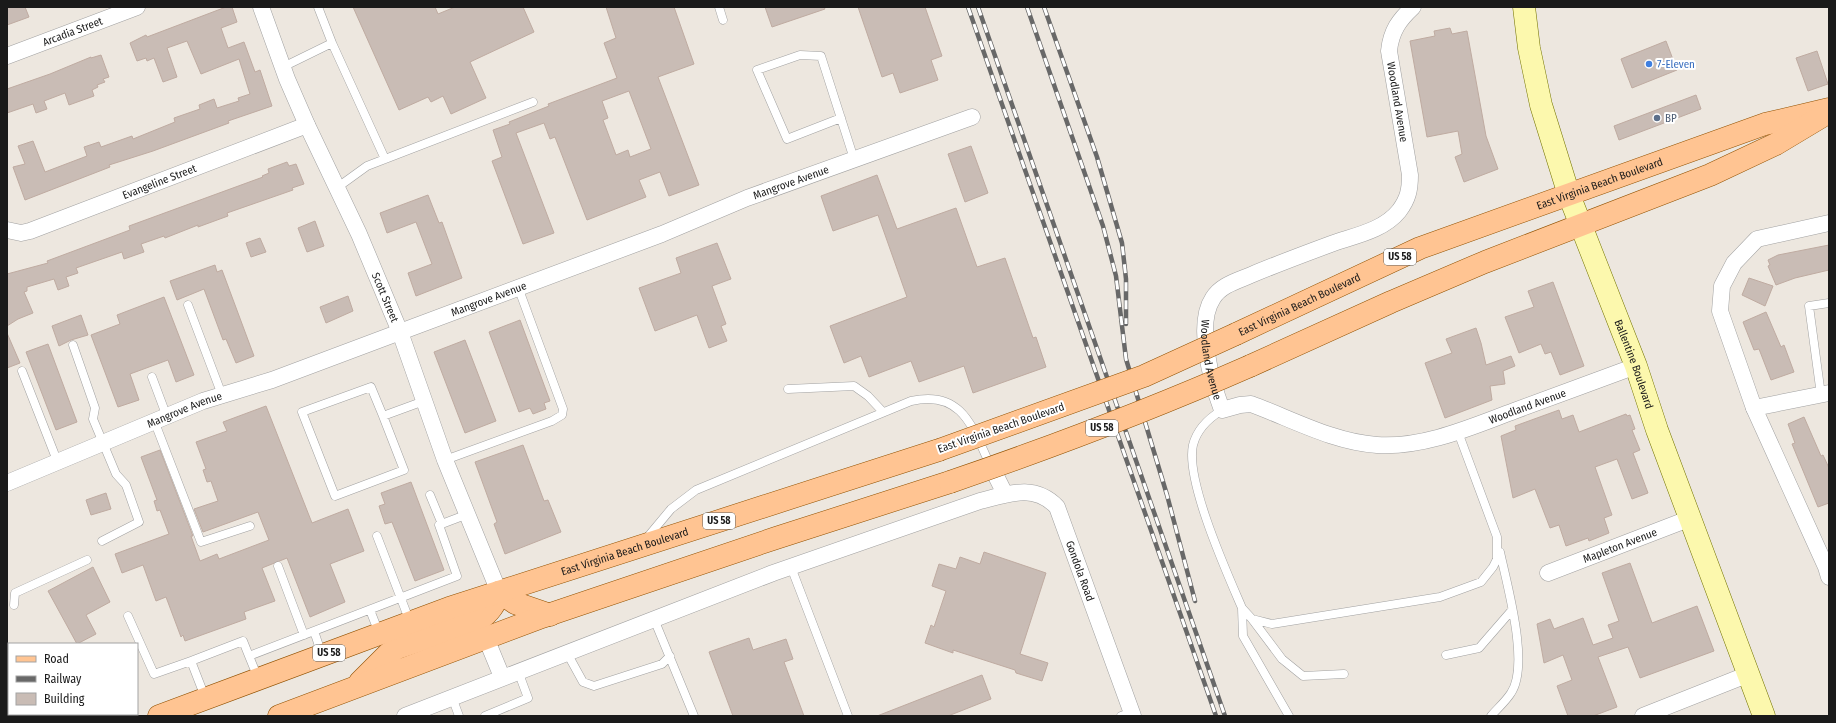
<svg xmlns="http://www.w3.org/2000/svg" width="1836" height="723" viewBox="0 0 1836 723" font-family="'Fira Sans Condensed',sans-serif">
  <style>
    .building { fill: #c9bcb5; stroke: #bfaba1; fill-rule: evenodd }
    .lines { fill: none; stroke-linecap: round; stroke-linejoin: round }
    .lane-casing { stroke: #a1a1a1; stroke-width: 9 }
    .street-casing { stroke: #a1a1a1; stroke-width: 17 }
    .secondary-casing { stroke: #737300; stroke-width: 23 }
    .primary-casing { stroke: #915100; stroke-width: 23 }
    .lane { stroke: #fff; stroke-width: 8 }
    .street { stroke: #fff; stroke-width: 16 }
    .secondary { stroke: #fcf8ad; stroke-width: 22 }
    .primary { stroke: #ffc492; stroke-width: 22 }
    .rail-casing { stroke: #686868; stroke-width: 4.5 }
    .rail { stroke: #fff; stroke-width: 3; stroke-dasharray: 9; stroke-linecap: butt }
    .primary-bridge-casing { stroke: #915100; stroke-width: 23; stroke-linecap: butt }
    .primary-bridge { stroke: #ffc492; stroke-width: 22 }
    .shop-dot { fill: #3f7fe0; stroke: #fff; stroke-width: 1.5 }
    .service-dot { fill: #5c6f8a; stroke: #fff; stroke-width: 1.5 }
    .labels { text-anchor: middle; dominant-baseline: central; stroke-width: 4; stroke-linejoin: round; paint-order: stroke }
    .shield { fill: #fff; stroke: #5f5f5f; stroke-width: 1 }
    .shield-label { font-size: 10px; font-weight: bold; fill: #1a1a1a }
    .street-label { font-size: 11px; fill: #1a1a1a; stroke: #fff }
    .shop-label { font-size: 11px; fill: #366cbe; stroke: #fff; text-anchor: start }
    .service-label { font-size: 11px; fill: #4e5e75; stroke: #fff; text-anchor: start }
  </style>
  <rect width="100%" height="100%" fill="#ede7df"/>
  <path class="building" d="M7 7H25L29 17 7 25Z
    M226 7H232L237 22 221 28 228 48 244 42 255 72 260 70 272 106 228 121 229 123 153 151 109 165 110 167 25 200 13 167 25 164 18 146 33 141 45 172 87 156 84 147 99 142 101 147 132 136 133 139 175 122 174 118 200 109 199 105 214 99 217 108 239 101 238 98 250 94 239 59 201 74 187 41 167 48 177 77 163 82 154 58 147 61 146 58 137 61 130 43 146 35 147 37Z
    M353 7H435L438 14 455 7H523L534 32 470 62 486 98 451 114 443 96 431 102 428 97 399 110Z
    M606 7H674L694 64 658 77 699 185 669 196 660 172 639 180 646 197 587 220 555 137 550 139 544 123 516 133 554 233 523 244 492 161 502 157 493 130 510 124 509 122 549 106 548 104 617 78 604 43 616 38ZM629 91 651 149 630 157 628 150 616 155 603 120 608 118 602 101Z
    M765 7H824L825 9 772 27Z
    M858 7H925L942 56 931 60 938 80 900 93 893 73 882 77Z
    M1450 28 1452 34 1467 31 1486 136 1498 169 1464 182 1455 157 1462 154 1458 131 1427 137 1410 41 1435 36 1434 31Z
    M1666 41 1677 70 1632 88 1621 59Z
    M1817 51 1828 84 1808 91 1796 58Z
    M101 55 109 77 103 79 105 82 97 85 98 87 92 90 94 96 69 105 65 93 44 101 47 109 36 113 33 104 7 113V89L50 74 91 57V58Z
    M1696 95 1701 109 1619 140 1614 126Z
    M971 146 988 193 965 202 948 154Z
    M287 162 289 166 296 164 304 184 292 188 293 190 227 213 228 216 198 227V225L165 238 164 236 141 244 144 252 124 259 122 252 76 268 78 273 66 277 69 286 58 290 54 279 27 287V291L24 292 33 313 18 319 7 326V274L48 263 47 261 130 230 129 226 263 177 262 176 269 173 268 169Z
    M877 175 897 229 956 208 977 267 1005 258 1033 338 1036 337 1046 367 973 393 964 366 919 382 911 361 869 377 861 356 844 363 830 326 907 297 878 215 833 231 821 196Z
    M428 195 439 223 442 222 462 278 416 296 408 273 432 264 416 222 387 233 380 213Z
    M315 221 324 246 307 252 298 228Z
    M260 238 266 252 251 257 246 243Z
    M717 243 731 279 712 286 726 324 721 326 727 341 709 348 697 315 655 331 639 288 681 273 676 258Z
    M1829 245V270L1795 278 1776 285 1768 266 1770 265 1768 260 1778 255Z
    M215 265 217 272 222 270 254 356 236 363 226 339 223 340 204 289 177 300 170 281Z
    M1749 278 1773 286 1765 306 1742 295Z
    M1553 282 1584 366 1560 375 1551 352 1545 354 1541 344 1519 353 1505 317 1534 307 1528 291Z
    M348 296 353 311 326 323 320 307Z
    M164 297 194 375 176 382 168 360 130 374 139 400 118 407 91 335 120 324 117 315Z
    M1766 312 1781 347 1784 345 1794 372 1771 380 1759 349 1754 350 1743 322Z
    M81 315 88 335 71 340 59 346 52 326Z
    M520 320 550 401 544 403 546 409 533 414 530 408 519 412 489 332Z
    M1476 328 1481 343 1486 365 1511 356 1515 366 1503 371 1505 384 1490 386 1492 400 1445 418 1425 363 1452 353 1446 339Z
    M7 333 20 363 7 368Z
    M465 340 496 421 465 433 434 352Z
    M48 344 77 422 56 430 26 352Z
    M266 406 312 523 348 509 364 551 330 564 345 602 310 617 287 558 262 568 275 601 244 612 246 619 185 641 183 635 181 637 166 597 156 601 143 565 122 573 115 554 169 534 160 510 157 511 154 501 157 500 141 457 160 450 193 536H191L200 561 217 554 219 559 269 540 258 512 203 532 194 509 218 501 211 481 207 482 203 470 206 469 196 442 227 431 223 422Z
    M1559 410 1562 419 1573 415 1579 432 1626 414 1627 416 1630 415 1635 429 1632 430 1640 450 1633 453 1648 493 1632 499 1617 459 1595 467 1612 515 1604 518 1609 533 1589 541 1588 538 1566 546 1559 525 1550 528 1535 489 1513 498 1501 436 1516 430 1515 426Z
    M1804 417 1821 456 1823 455 1829 468V503L1818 507 1792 444 1795 443 1788 424Z
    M523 445 544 501 548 500 561 532 505 554 494 524 497 522 475 462Z
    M411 482 444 570 415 581 392 522 385 524 379 506 385 504 381 493Z
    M106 493 111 509 91 515 86 500Z
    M984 552 1046 573 1020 654 1048 663 1042 681 1016 673 1015 670 953 650V653L925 643 931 625 934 627 946 591 932 586 939 564 956 569 960 557 980 564Z
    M1630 563 1652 623 1697 606 1714 651 1640 678 1628 647 1598 657 1617 707 1593 716H1568L1557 686 1572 680 1563 655 1544 663 1537 624 1550 619 1554 629 1583 618 1593 645 1613 638 1608 625 1619 621 1602 573Z
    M93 567 110 602 86 615 96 634 77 644 48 591Z
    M749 638 753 650 786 639 793 659 784 662 804 716H733L709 652Z
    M982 675 991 699 948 716H877Z"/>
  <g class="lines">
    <defs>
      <path id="lane" d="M318 7 332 43
        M719 7 723 20
        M283 67 332 43 385 159
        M841 118 787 139 757 70 800 55 821 56 854 159
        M338 187 367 166 533 102
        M188 305 222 395
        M73 345 95 408 93 419 116 474 126 485 139 522 102 541
        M22 371 58 463
        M152 377 167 417
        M788 389 854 386 868 396 883 412
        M1821 395 1809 306 1829 303
        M1222 410C1209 418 1197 429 1193 445 1185 480 1227 573 1242 608L1252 619 1272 624 1440 597 1481 582 1493 567 1497 559V537L1458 432
        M383 416 404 470 335 496 302 412 371 387 383 416 424 401
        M155 423 201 542 250 526
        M445 460 552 421 562 415 563 409 518 287
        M430 495 442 524
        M377 536 410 622
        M646 539 671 509 696 490 911 401C963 389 973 429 991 467
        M278 566 304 635
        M791 567 848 716
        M14 605 15 593 87 560
        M1242 608 1243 636 1289 716
        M370 610 379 633
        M128 616 154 674 191 661
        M654 619 694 716
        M1252 619 1282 659 1303 676 1344 674
        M314 631 322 655
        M567 653 583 682 594 686 662 664 670 656
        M1446 655 1479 648 1512 610
        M258 678 249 656 457 576 439 525 468 514
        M205 697 191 661 243 641 249 656
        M452 697 459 716
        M485 716 528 698 518 671
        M1121 716 1132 712
        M1491 716C1497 709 1506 701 1511 693 1530 665 1507 585 1500 552"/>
      <g id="street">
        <path id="s1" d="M261 7 287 79 307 125 359 234 400 332 445 460 499 592"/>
        <path id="s2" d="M1413 7C1399 20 1391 31 1389 51L1410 175C1410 190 1408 199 1399 211 1383 231 1353 236 1331 244 1304 254 1277 264 1251 275 1237 281 1221 285 1213 298 1195 325 1212 383 1222 410L1240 405 1251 404C1292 419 1333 442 1377 445 1424 448 1471 427 1514 411 1555 396 1595 381 1636 366"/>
        <path id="s3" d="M7 56 137 7"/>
        <path d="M1829 223 1757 239 1734 263 1722 286 1720 311 1754 408 1826 567 1829 577"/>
        <path id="s4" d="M7 230 21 233 30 231 307 125"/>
        <path d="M1754 408 1829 393"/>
        <path d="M992 468 1005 494"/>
        <path id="s5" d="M7 483 203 401 272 380 400 332 662 234 747 198 972 117"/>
        <path id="s6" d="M1548 573 1691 518"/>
        <path d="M486 638 502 677"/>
        <path d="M7 674 9 677"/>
        <path d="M34 714 35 716"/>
        <path id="s7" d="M405 716 773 573 980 501C1008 494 1034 483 1057 507L1133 716"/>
        <path d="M1643 716 1749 674"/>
      </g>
      <g id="secondary">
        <path id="s8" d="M1524 7 1529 48 1541 105 1569 195 1636 366 1657 430 1764 716"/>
      </g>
      <g id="primary">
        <path id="s9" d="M1236 334 1420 248 1765 124 1829 109"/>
        <path d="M1250 366 1391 302 1485 262 1710 175 1776 144 1821 117"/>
        <path d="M499 592 515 603 550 615"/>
        <path d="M360 682 388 654 397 648 479 620C490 612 495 605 499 592"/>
        <path id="s10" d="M159 716 449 608 939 450"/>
        <path d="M279 716 542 617 776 538 950 482"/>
      </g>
    </defs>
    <use href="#lane" class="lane-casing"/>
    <use href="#street" class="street-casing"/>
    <use href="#secondary" class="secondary-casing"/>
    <use href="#primary" class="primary-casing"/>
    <use href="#lane" class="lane"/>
    <use href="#street" class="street"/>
    <use href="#secondary" class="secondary"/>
    <use href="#primary" class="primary"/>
    <defs>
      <path id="rail" d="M968 7 1216 716
        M978 7 1225 716
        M1027 7 1103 226 1116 276 1126 359 1167 495 1195 601
        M1044 7 1097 157 1122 243 1126 279V324"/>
    </defs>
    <use href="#rail" class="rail-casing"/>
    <use href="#rail" class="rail"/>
    <defs>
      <path id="primary-bridge" d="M939 450 1144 376 1236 334
        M950 482C1052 447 1152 409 1250 366"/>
    </defs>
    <use href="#primary-bridge" class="primary-bridge-casing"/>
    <use href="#primary-bridge" class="primary-bridge"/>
  </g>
  <circle class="shop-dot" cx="1649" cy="64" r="4"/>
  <circle class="service-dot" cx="1657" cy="118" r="4"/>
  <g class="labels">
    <g class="shield">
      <rect x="1384" y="249" width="32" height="16" rx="3"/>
      <rect x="1086" y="420" width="32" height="16" rx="3"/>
      <rect x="703" y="513" width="32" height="16" rx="3"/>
      <rect x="313" y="645" width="32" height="16" rx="3"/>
    </g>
    <g class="shield-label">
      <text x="1400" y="257">US 58</text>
      <text x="1102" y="428">US 58</text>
      <text x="719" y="521">US 58</text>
      <text x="329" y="653">US 58</text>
    </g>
    <g class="street-label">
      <text stroke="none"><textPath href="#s3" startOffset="70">Arcadia Street</textPath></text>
      <text stroke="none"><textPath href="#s2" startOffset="103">Woodland Avenue</textPath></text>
      <text stroke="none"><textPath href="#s4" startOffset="162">Evangeline Street</textPath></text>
      <text stroke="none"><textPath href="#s5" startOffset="840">Mangrove Avenue</textPath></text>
      <text stroke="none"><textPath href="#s9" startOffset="394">East Virginia Beach Boulevard</textPath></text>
      <text stroke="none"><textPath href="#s1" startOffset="316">Scott Street</textPath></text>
      <text stroke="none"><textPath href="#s5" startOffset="516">Mangrove Avenue</textPath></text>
      <text stroke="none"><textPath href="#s9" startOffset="70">East Virginia Beach Boulevard</textPath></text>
      <text stroke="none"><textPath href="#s2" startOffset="487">Woodland Avenue</textPath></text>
      <text stroke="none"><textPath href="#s8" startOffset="375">Ballentine Boulevard</textPath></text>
      <text stroke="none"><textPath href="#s2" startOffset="858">Woodland Avenue</textPath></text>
      <text stroke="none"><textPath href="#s5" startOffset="192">Mangrove Avenue</textPath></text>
      <text transform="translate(1001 428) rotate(-19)">East Virginia Beach Boulevard</text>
      <text stroke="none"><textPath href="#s6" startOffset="77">Mapleton Avenue</textPath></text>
      <text stroke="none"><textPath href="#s10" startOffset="494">East Virginia Beach Boulevard</textPath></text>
      <text stroke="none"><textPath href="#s7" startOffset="764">Gondola Road</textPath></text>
    </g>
    <g class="shop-label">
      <text x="1657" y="64">7-Eleven</text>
    </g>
    <g class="service-label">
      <text x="1665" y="118">BP</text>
    </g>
  </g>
  <rect width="1836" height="723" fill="none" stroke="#1a1a1a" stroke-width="16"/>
  <rect x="8" y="643" width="130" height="72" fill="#ffffff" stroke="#a3a3a3"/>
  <rect x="16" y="656" width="20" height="6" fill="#ffc492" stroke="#a3a3a3"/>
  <text x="44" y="663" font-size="12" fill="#1a1a1a">Road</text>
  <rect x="16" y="676" width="20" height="6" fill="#686868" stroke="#a3a3a3"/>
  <text x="44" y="683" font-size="12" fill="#1a1a1a">Railway</text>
  <rect x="16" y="693" width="20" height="12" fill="#c9bcb5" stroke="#a3a3a3"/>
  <text x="44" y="703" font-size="12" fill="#1a1a1a">Building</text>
</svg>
